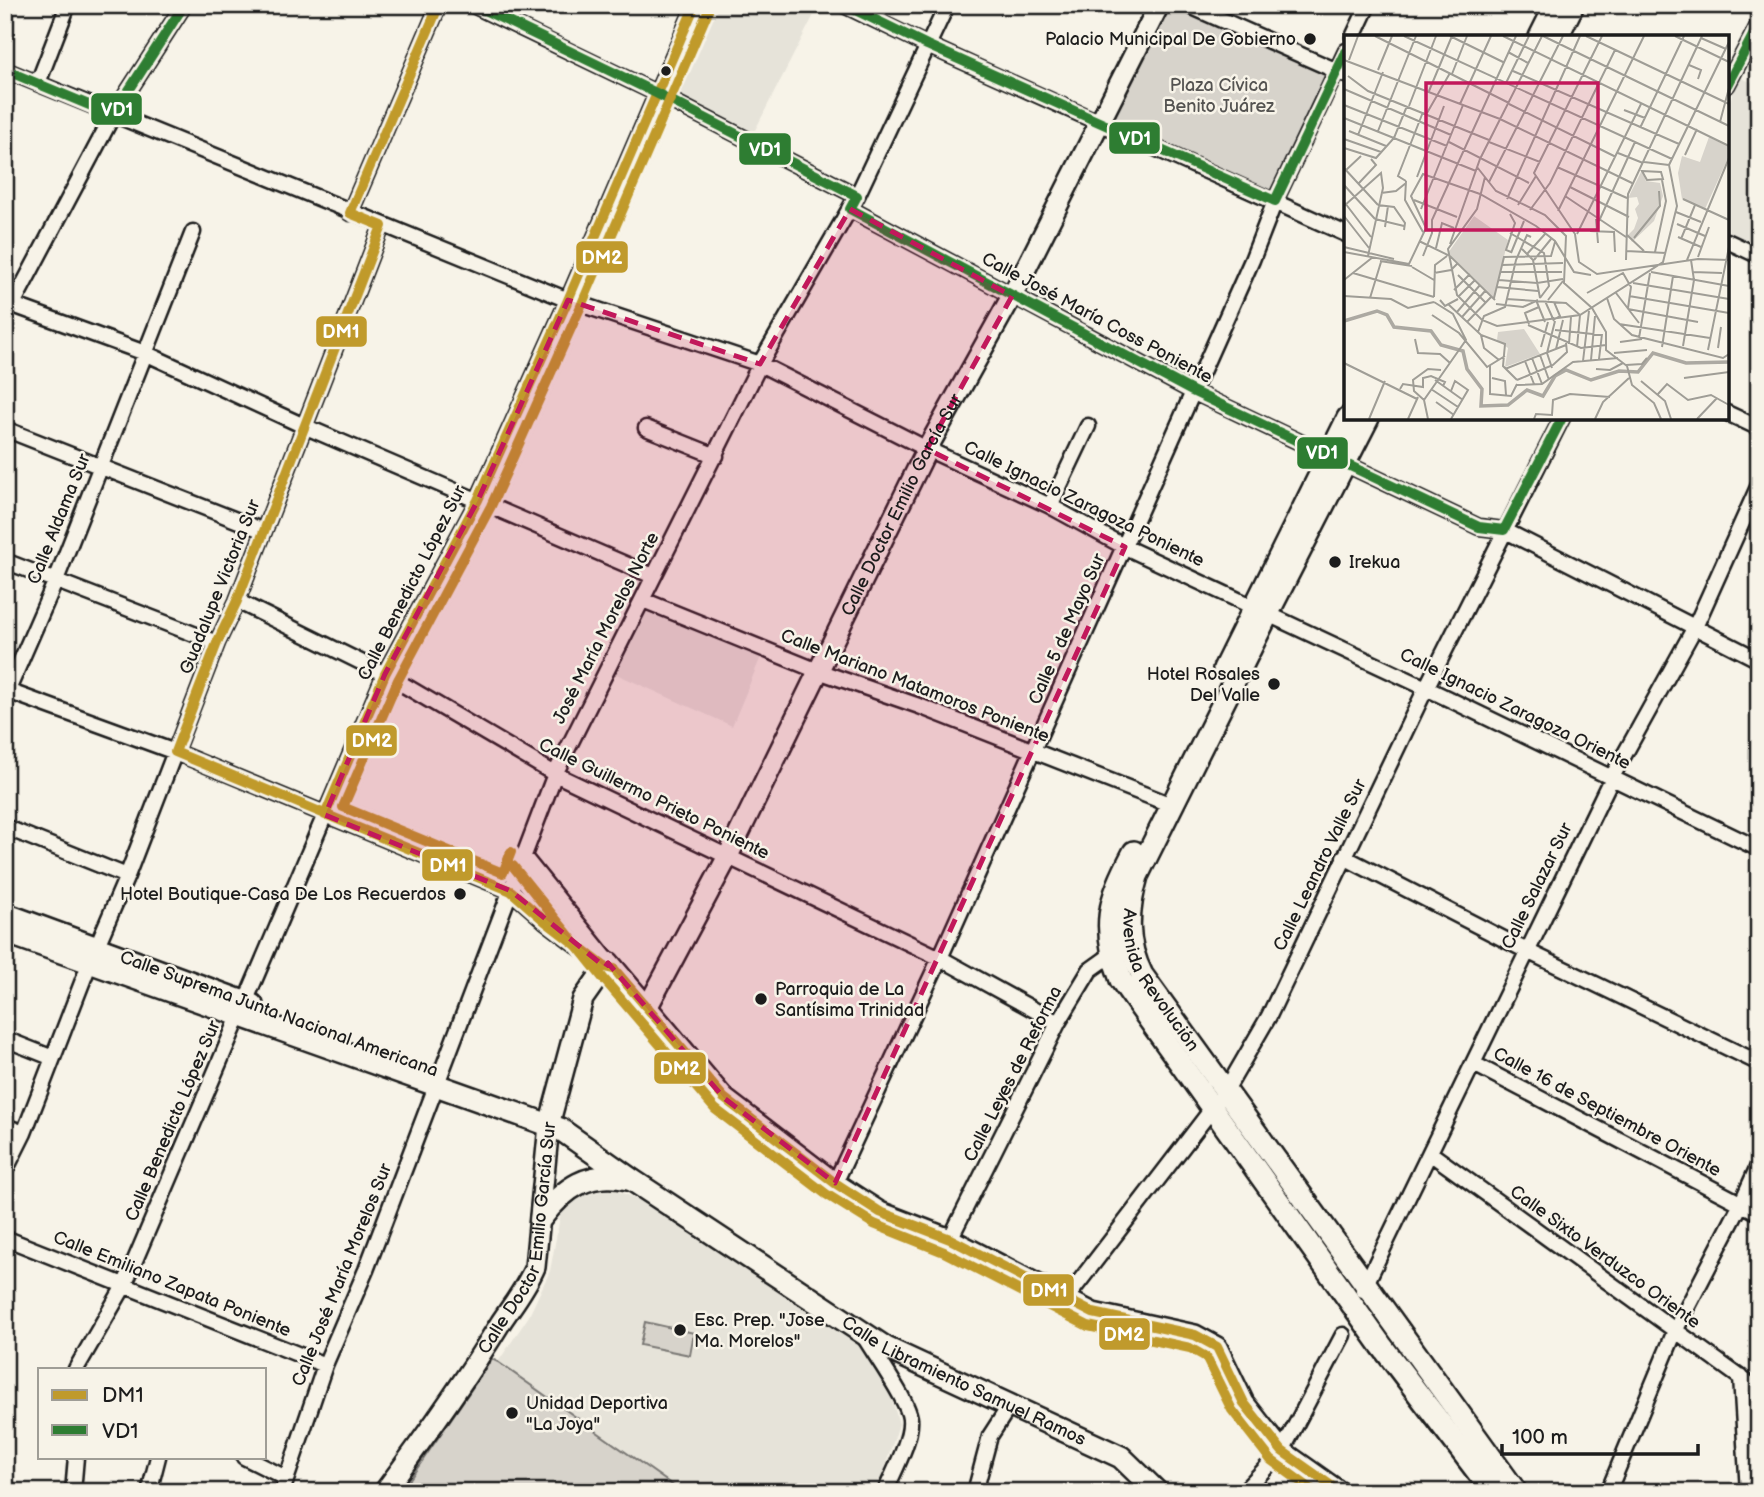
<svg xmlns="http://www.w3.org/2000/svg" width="1764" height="1497" viewBox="0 0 1764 1497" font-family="'Balsamiq Sans',sans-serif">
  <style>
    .built { fill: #e6e3d9 }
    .green { fill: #d7d3cb; stroke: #7a7874; stroke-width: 2 }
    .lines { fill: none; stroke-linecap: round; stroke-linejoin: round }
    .street-casing { stroke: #1c1c1c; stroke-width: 19 }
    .secondary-casing { stroke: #1c1c1c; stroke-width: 24 }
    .primary-casing { stroke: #1c1c1c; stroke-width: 26 }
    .street { stroke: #f7f3e8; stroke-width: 14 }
    .secondary { stroke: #f7f3e8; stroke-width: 19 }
    .primary { stroke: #f7f3e8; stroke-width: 21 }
    .bus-1-casing { stroke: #f7f3e8; stroke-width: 16 }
    .bus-2-casing { stroke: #f7f3e8; stroke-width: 16 }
    .bus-3-casing { stroke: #f7f3e8; stroke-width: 16 }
    .bus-1 { stroke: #c09a2c; stroke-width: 10 }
    .bus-2 { stroke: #2e7d32; stroke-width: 10 }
    .bus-3 { stroke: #c09a2c; stroke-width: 10 }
    .marked { fill: #c2185b; fill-opacity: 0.2; stroke: #c2185b; stroke-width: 5; stroke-dasharray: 14 9; stroke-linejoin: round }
    .poi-dot { fill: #1c1c1c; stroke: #f7f3e8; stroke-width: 2.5 }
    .labels { text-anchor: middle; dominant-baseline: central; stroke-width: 5; stroke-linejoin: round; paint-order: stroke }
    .poi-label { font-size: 18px; fill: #1c1c1c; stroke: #f7f3e8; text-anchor: start }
    .park-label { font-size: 18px; fill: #545351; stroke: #f7f3e8 }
    .street-label { font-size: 18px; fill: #1c1c1c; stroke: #f7f3e8 }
    .inset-river { fill: none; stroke: #aca9a2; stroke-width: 3.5 }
    .inset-road { fill: none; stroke: #9f9d96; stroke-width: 2 }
    .view { fill: #c2185b; fill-opacity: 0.15; stroke: #c2185b; stroke-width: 3.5 }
    .inset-edge { fill: none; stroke: #1c1c1c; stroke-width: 3.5 }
    .line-badge { stroke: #f7f3e8; stroke-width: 2.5 }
    .badge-label { font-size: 19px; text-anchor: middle; font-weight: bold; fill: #fff }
  </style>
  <rect width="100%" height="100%" fill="#f7f3e8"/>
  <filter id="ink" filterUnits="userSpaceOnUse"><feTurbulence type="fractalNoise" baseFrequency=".0143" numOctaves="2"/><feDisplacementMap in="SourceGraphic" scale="14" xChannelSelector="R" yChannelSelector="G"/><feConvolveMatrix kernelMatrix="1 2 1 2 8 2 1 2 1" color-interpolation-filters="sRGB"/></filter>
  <g filter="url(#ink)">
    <path class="built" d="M700 5H819L752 136 661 90Z
      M1741 78 1759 85V249L1727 235V105Z
      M646 606 763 652 732 726 614 673Z
      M610 1188 640 1200 860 1343 891 1396 899 1424 877 1492H682L498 1362 529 1316 550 1271 561 1211 583 1196Z"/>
    <path class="green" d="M1161 5H1181L1329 74 1272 194 1109 118Z
      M645 1322 694 1333 690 1355 640 1345Z
      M492 1359 498 1362 682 1492H401Z"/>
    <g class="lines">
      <defs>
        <path id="street" d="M473 5 656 93 857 196
          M844 5 927 45 1346 234
          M1188 5 1346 75
          M1353 37 1368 5
          M5 70 568 300 760 364 927 449 1050 506 1125 547 1426 688 1759 849
          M38 83 68 5
          M1727 85 1759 24
          M850 209 1192 391 1479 527 1504 530 1759 660
          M350 213 439 5
          M1727 241 1759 256
          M5 302 145 353 304 426 653 576
          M13 304 113 115 184 5
          M1727 413 1759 428
          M646 428 716 456
          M5 429 264 531
          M1050 506 1088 426
          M5 561 217 643
          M643 600 818 671 919 706 1174 806
          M237 601 385 674 555 774 940 958 1058 1023
          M5 690 175 752 511 891 545 921 605 967
          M5 697 56 580 193 232
          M5 827 127 876
          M524 857 609 962
          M1344 857 1527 951 1759 1063
          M5 1039 53 1058
          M1474 1064 1759 1213
          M5 1126 24 1133
          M1430 1153 1759 1391
          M5 1171 24 1133 90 962 127 876 217 643 237 601 382 226
          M835 1183 940 958 1252 260 1275 201 1346 51
          M5 1238 325 1365
          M950 1239 1058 1023 1090 970 1111 955 1120 953
          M1363 1290 1612 777 1695 627 1759 485
          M1066 1299 1225 1092 1269 1016 1426 688 1562 418
          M865 1338C875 1355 909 1402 910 1419 912 1439 893 1473 885 1492
          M76 1369 124 1286 385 674 478 500 568 300 695 5
          M1741 1377 1748 1492
          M244 1457 286 1478
          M73 1492 76 1457
          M149 1492 158 1457
          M282 1492 325 1365 366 1270 555 774 760 364 857 196 947 5
          M975 1492 990 1436 1010 1405
          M1243 1492 1282 1451 1343 1335
          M1608 1492 1675 1331 1741 1204 1759 1164"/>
        <g id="secondary">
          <path id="s1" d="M647 1008 727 858 927 449 1012 296 1159 5"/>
          <path id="s2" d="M384 1492C425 1437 465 1381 501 1322 513 1304 526 1288 535 1267L549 1125 583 999 609 962 724 1098 835 1183 880 1212 950 1239 1093 1313 1195 1335 1217 1347 1244 1403 1282 1451 1340 1492"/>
        </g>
        <g id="primary">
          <path d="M1540 37 1556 5"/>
          <path d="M1557 37 1573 5"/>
          <path id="s3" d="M1368 418 1268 613 1137 876C1127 911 1125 942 1142 975L1516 1492"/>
          <path d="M1224 669 1348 418"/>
          <path d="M1134 852C1108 901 1101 927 1121 980L1381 1345 1493 1492"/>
          <path d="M5 914 252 1005"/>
          <path id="s4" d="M5 932 560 1129 632 1180 886 1348 1121 1457 1157 1492"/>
          <path d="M541 1218C564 1188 589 1170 628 1179"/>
        </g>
      </defs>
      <use href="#street" class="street-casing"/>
      <use href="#secondary" class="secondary-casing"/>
      <use href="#primary" class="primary-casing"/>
      <use href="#street" class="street"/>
      <use href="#secondary" class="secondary"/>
      <use href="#primary" class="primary"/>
      <defs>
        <path id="bus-1" d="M439 5 350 213 382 226 237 601 217 643 175 752 511 891 545 921 605 967 614 969 724 1098 835 1183 880 1212 950 1239 1093 1313 1195 1335 1217 1347 1244 1403 1282 1451 1340 1492
          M325 815 385 674 478 500 568 300 695 5"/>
        <path id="bus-2" d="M474 5 656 93 857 196 850 209 1192 391 1479 527 1504 530 1562 418
          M845 5 927 45 1275 201 1346 52
          M5 70 113 115 184 5
          M1727 85 1759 24"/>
        <path id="bus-3" d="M511 852 503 873 343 807 398 680 491 506 581 306 708 11
          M513 866 603 978 715 1109 826 1194 874 1224 944 1252 1088 1326 1190 1348 1206 1357 1232 1410 1271 1460 1315 1492"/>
      </defs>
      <use href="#bus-1" class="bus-1-casing"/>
      <use href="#bus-2" class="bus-2-casing"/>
      <use href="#bus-3" class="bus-3-casing"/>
      <use href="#bus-1" class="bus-1"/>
      <use href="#bus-2" class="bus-2"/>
      <use href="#bus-3" class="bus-3"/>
    </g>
  </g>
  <path class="marked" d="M850 209 1012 296 927 449 1125 547 835 1183 724 1098 608 963 605 967 511 891 325 815 385 674 478 500 568 300 760 364Z"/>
  <g class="poi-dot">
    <circle cx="1310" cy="39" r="7"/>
    <circle cx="666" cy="71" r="6"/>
    <circle cx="1335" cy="562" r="7"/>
    <circle cx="1274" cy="684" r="7"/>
    <circle cx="460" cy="894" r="7"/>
    <circle cx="761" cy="999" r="7"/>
    <circle cx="680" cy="1330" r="7"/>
    <circle cx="512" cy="1413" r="7"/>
  </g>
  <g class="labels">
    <g class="poi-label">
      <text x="1296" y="39" text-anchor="end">Palacio Municipal De Gobierno</text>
      <text x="1349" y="562">Irekua</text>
      <text x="1260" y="674" text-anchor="end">Hotel Rosales<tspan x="1260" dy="21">Del Valle</tspan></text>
      <text x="446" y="894" text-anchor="end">Hotel Boutique-Casa De Los Recuerdos</text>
      <text x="775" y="989">Parroquia de La<tspan x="775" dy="21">Santísima Trinidad</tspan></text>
      <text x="694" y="1320">Esc. Prep. "Jose<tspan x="694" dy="21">Ma. Morelos"</tspan></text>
      <text x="526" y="1403">Unidad Deportiva<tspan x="526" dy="21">"La Joya"</tspan></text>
    </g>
    <g class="park-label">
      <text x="1219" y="85">Plaza Cívica<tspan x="1219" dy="21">Benito Juárez</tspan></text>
    </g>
    <g class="street-label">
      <text transform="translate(1097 318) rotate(28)">Calle José María Coss Poniente</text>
      <text transform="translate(1084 504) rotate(26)">Calle Ignacio Zaragoza Poniente</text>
      <text stroke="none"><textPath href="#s1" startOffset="564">Calle Doctor Emilio García Sur</textPath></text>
      <text transform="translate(59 519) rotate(-68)">Calle Aldama Sur</text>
      <text transform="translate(412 583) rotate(-63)">Calle Benedicto López Sur</text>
      <text transform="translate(220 587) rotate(-68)">Guadalupe Victoria Sur</text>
      <text transform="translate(606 628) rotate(-63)">José María Morelos Norte</text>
      <text transform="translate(1067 629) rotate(-66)">Calle 5 de Mayo Sur</text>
      <text transform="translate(915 686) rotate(21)">Calle Mariano Matamoros Poniente</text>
      <text transform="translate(1515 709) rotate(26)">Calle Ignacio Zaragoza Oriente</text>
      <text transform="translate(654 799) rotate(26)">Calle Guillermo Prieto Poniente</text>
      <text transform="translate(1320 865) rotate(-64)">Calle Leandro Valle Sur</text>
      <text transform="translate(1537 886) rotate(-64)">Calle Salazar Sur</text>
      <text stroke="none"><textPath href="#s3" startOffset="626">Avenida Revolución</textPath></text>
      <text transform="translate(279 1014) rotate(20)">Calle Suprema Junta Nacional Americana</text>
      <text transform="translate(1013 1074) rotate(-63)">Calle Leyes de Reforma</text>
      <text transform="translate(1607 1112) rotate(28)">Calle 16 de Septiembre Oriente</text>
      <text transform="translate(173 1121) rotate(-67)">Calle Benedicto López Sur</text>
      <text stroke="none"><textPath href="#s2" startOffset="294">Calle Doctor Emilio García Sur</textPath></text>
      <text transform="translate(1605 1257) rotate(36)">Calle Sixto Verduzco Oriente</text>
      <text transform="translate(342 1275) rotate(-68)">Calle José María Morelos Sur</text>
      <text transform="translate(172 1284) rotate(22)">Calle Emiliano Zapata Poniente</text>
      <text stroke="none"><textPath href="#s4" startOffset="1066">Calle Libramiento Samuel Ramos</textPath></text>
    </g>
  </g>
  <g transform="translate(1344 35)">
    <rect width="385" height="385" fill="#f7f3e8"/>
    <path d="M365 102 385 112V121L361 174 338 164 334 138 338 121 356 127ZM298 135 302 146 316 148 319 161 310 186 288 207 284 200 290 194 294 183 291 174 295 169 293 162 284 163ZM130 181 164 205 150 263 104 218ZM180 294 196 319 161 332 164 313 153 305 154 297Z" fill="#d7d3cb"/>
    <path class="inset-river" d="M0 286 33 276 43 280 50 292 87 296 97 310 119 316 123 334 138 354 137 371 164 370 183 355 199 361 211 341 222 335 247 345 275 336 294 337 309 318 342 328 385 327"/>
    <path class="inset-road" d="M31 1 165 68M60 1 328 124M106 1 159 27M159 1 385 111M199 1 385 91M242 1 385 69M258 1 190 138 231 199 235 227 253 239 354 224 385 225M331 1 385 27M357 3 382 14M164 17 184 28M0 25 156 84 288 148M5 25 14 1M345 30 357 35 354 44M34 35 48 1M169 36 335 109M108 39 123 1M4 41 24 56 145 105M162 48 185 1M0 54 107 100M85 56 108 1M116 69 147 1M165 69 272 122M0 70 103 111M65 71 92 1M280 75 301 83M83 78 106 38M0 83 132 136M376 87 385 53M296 93 340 1M5 96 42 111M34 96 72 1M14 100 39 37M0 104 37 117M105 107 185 148M145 107 196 127M0 113 32 123 50 103 63 71M274 118 299 128M341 120 353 94M300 127 325 130M133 132 152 156 201 180 222 201 220 248 248 273 262 297V315L283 331 288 350 310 368 317 384M213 132 283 163M0 133 34 170M1 136 17 121M298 136 317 137 319 144 303 145ZM73 142 100 71M141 142 133 174 104 214 113 260 138 285 153 291 236 280 319 227 333 171 325 130 385 7M62 146 54 141 79 77M62 146 61 165 79 197M145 147 219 1M15 148 32 130 27 124M0 150 31 184M226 152 285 182M37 158 52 156 62 148M221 161 282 202M163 164 236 1M339 164 385 185M70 165 113 182M1 168 27 202M34 170 50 172 61 188 60 195M174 170 192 141M0 171 37 138 39 153 24 221M77 174 119 70M186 175 206 148 271 15M214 176 300 1M332 177 357 187M166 179 171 188 162 215 167 217M0 181 25 213M31 184 60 191M252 184 254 208M255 186 291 107M333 189 361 201M41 192 44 171M246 196 270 197 271 217M166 198 200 218 205 251 196 263M233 199 297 69M283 200 300 216M334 202 357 212M290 203 316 171 315 156M337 204 351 170M75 206 106 221 151 265M106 209 136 124 198 1M0 212 50 224M92 213 98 188 110 193M178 214 189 225 196 263M282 216 322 218M0 217 65 229 82 193 67 161 79 139 136 159 192 191 211 206 230 237 247 240M311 217 322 166 318 145M167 218 180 186M183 219 201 199M79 221 88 198V185L172 1M354 222 365 192M190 225 207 204M282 225 284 159 358 1M343 225 385 123M36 226 68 231M158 230 219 228M68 232 90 245M157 237H218M307 237 385 251M349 237 378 238M9 238 90 262M90 238 107 235 114 228M114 240 142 268M0 245 29 222M155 245 193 248 219 244M289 248 385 264M153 252 194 256M110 255 126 239M243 258 279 238 287 252 284 273M272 258 295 288M0 261 47 264 64 273 90 267M285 261 385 278M90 262 91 230 103 221M114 262 131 245M26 263 37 227M150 263 160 222 207 221 211 207M263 263 270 284 288 300 379 323 385 319M162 264 222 268 236 280M96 265 101 271 114 264M192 265 201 287M204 265 219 246M201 266 210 286M104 269 137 300 161 309 159 331 173 345M152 269 179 272 194 265M284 274 354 287M113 277 136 250M88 280 115 298 143 332 161 321M118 282 142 255M209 285 216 281 210 267M123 287 148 261M185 289 181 278 195 272M275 289 366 303M184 290 237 313 262 310M211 295 258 300M134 297 140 281 161 272 172 225 183 200 187 202M137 300 140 313 155 325M295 303 306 238M71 304 74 318 96 319 106 328M276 307 298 304M225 309 227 282M339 311 350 245 347 225M197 312 204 287M233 312 236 280M318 312 329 241M374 313 377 292M212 314 219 285M364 315 385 212M270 318 303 315M196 320 205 345M188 323 198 349M255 324 258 299M247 325 251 281M181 326 190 349M239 326 245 276M0 328 73 364M282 330 298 329 303 323M208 333 203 318 211 286M161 334 222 310M252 334 266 335 279 328M148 343 161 346 162 360M340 343 385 337M91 345 119 365M173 345 209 330 223 317 222 308M297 346 321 366 327 384M173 350 198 349 229 327 274 323M56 354 59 349 79 352V343L87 341 101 347 99 351M87 354 114 372M107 356 111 346 124 355 107 384M146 359 167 361 173 349M314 359 323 349 344 365 367 360 385 370M146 360V330M80 365 70 356 69 345 84 334 97 335M92 367 110 380M25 384 41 346M64 384 74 362M84 384 80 365 122 305 109 279 90 267M190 384 192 379 208 380 209 365 226 359 266 362M251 384 259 367 285 343M353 384 373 363"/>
    <path class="view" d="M82 48H254V195H82Z"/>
    <rect width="385" height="385" class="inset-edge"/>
  </g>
  <g class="line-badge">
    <rect x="90" y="92" width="53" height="34" rx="7" fill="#2e7d32"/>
    <rect x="1108" y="121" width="53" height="34" rx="7" fill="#2e7d32"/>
    <rect x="738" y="132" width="54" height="34" rx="7" fill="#2e7d32"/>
    <rect x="575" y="240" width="54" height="34" rx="7" fill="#c09a2c"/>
    <rect x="315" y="315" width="53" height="33" rx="7" fill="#c09a2c"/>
    <rect x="1296" y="436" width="53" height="34" rx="7" fill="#2e7d32"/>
    <rect x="345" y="724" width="53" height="33" rx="7" fill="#c09a2c"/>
    <rect x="421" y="848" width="53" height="34" rx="7" fill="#c09a2c"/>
    <rect x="653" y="1051" width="54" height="34" rx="7" fill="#c09a2c"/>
    <rect x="1022" y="1273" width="53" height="34" rx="7" fill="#c09a2c"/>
    <rect x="1098" y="1317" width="53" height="34" rx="7" fill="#c09a2c"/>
  </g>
  <g class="badge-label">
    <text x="117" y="116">VD1</text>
    <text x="1135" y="145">VD1</text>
    <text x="765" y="156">VD1</text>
    <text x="602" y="264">DM2</text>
    <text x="341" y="338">DM1</text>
    <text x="1322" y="459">VD1</text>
    <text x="372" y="747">DM2</text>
    <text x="448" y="872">DM1</text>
    <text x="680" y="1075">DM2</text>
    <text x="1049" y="1297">DM1</text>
    <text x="1124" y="1341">DM2</text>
  </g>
  <rect width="1764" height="1497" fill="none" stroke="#f7f3e8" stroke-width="28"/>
  <rect x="14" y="14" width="1736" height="1469" fill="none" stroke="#1c1c1c" stroke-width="2.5" filter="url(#ink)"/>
  <rect x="38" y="1368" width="228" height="91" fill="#f7f3e8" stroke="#9f9d96" stroke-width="2"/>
  <rect x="52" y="1390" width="35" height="10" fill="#c09a2c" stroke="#9f9d96" stroke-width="2"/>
  <text x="102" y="1402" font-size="21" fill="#1c1c1c">DM1</text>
  <rect x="52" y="1425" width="35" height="10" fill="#2e7d32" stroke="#9f9d96" stroke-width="2"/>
  <text x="102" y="1438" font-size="21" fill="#1c1c1c">VD1</text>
  <path d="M1502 1444v10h196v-10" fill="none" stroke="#1c1c1c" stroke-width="3.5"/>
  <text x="1512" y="1444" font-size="21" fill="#1c1c1c" stroke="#f7f3e8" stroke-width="5" paint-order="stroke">100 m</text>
</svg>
